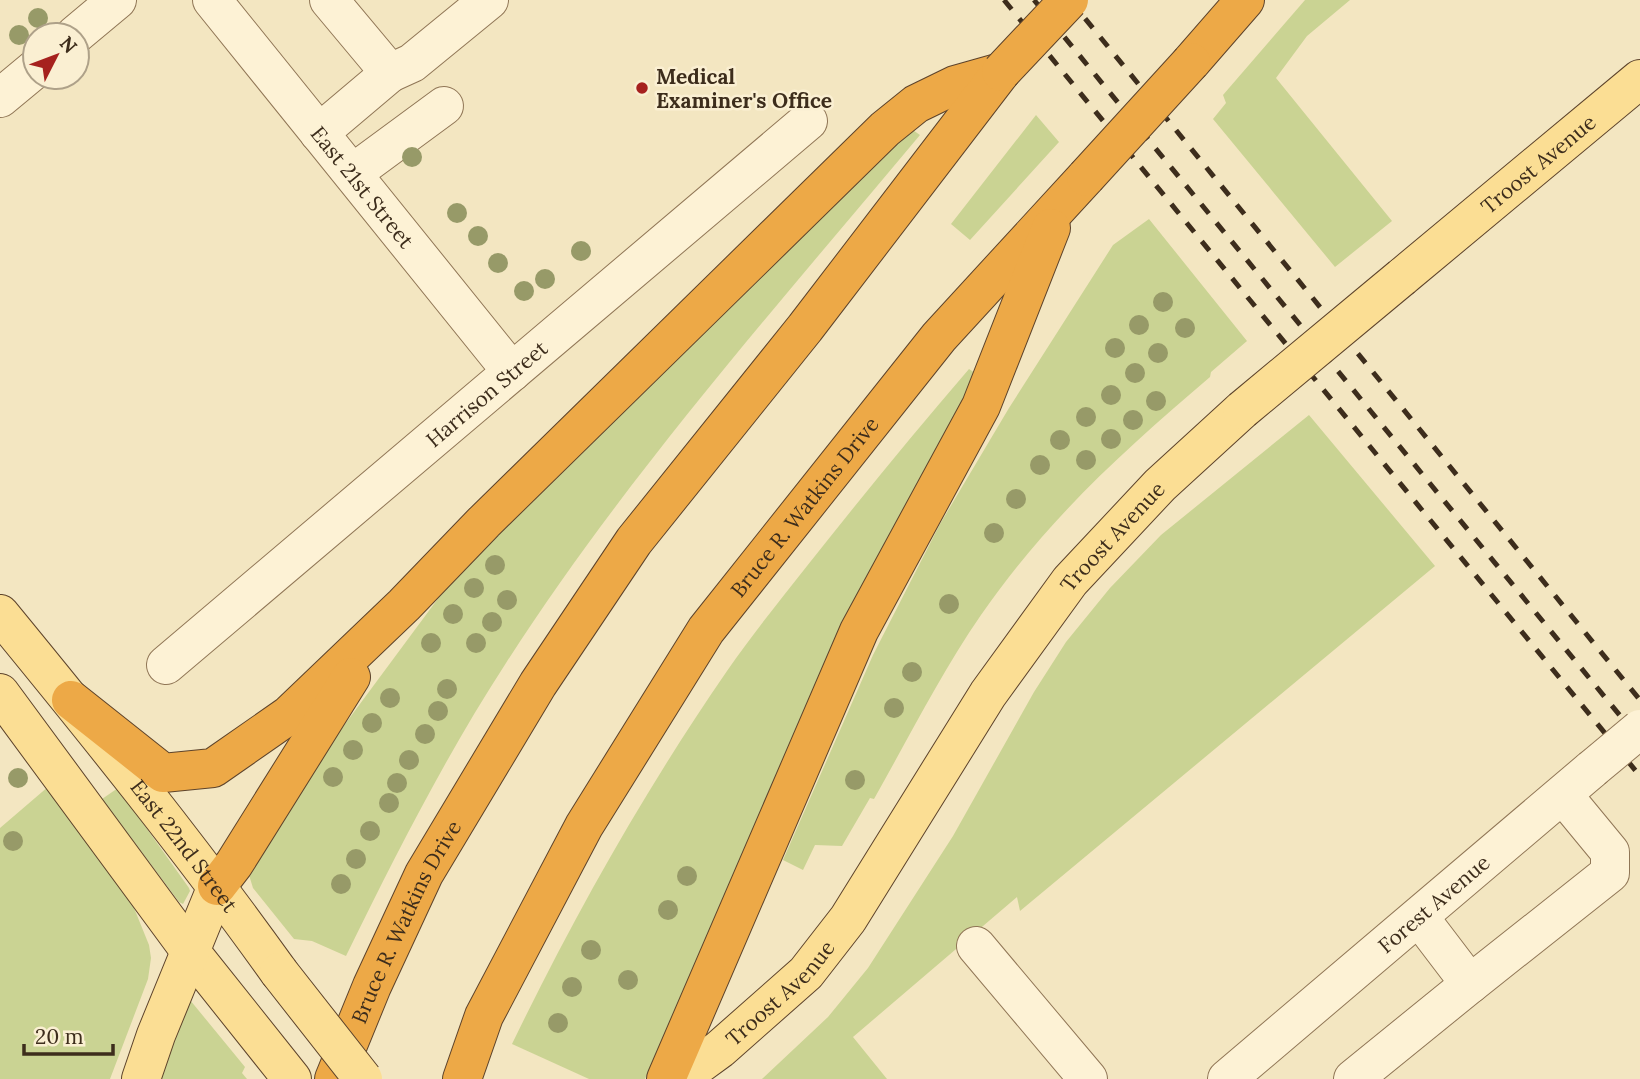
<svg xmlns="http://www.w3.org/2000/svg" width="1640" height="1079" viewBox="0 0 1640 1079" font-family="Lora,serif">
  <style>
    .green { fill: #cad393 }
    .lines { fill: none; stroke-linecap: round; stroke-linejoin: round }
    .minor-casing { stroke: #907656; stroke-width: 40 }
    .major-casing { stroke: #5d432b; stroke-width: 40 }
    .highway-casing { stroke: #5d432b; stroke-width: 40 }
    .minor { stroke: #fdf2d5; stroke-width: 38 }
    .major { stroke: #fbde94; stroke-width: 38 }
    .highway { stroke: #eda947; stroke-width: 38 }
    .rail { stroke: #3d2d1c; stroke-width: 5; stroke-dasharray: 12 12; stroke-linecap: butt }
    .minor-bridge-casing { stroke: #907656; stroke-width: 40; stroke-linecap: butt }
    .major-bridge-casing { stroke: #5d432b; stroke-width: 40; stroke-linecap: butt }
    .highway-bridge-casing { stroke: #5d432b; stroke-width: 40; stroke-linecap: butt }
    .minor-bridge { stroke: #fdf2d5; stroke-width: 38 }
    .major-bridge { stroke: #fbde94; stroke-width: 38 }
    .highway-bridge { stroke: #eda947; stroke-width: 38 }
    .tree { fill: #979a68 }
    .poi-dot { fill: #a6211e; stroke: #faefd2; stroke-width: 2.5 }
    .labels { text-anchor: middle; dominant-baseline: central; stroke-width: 5; stroke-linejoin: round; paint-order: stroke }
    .poi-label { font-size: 21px; font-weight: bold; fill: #3d2d1c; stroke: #faefd2; text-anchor: start }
    .street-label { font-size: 21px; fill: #3d2d1c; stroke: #faefd2 }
  </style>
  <rect width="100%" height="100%" fill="#f3e6c1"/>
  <path class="green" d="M1305 0H1350L1307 36 1276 78 1392 221 1335 267 1213 119 1226 103 1223 95Z
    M1036 115 1059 142 970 240 951 224Z
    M907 126 920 135C777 306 627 475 506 663 445 757 395 856 346 956L312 941 294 939 253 888 249 875 334 739 451 581Z
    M1149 219 1247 341 1211 372 1210 377C1123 451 1047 520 981 615 941 673 909 737 874 799L870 798 842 846 815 845 803 870 783 860 873 655 940 524 1009 408 1113 245Z
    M969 369 981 377 817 680 645 1079H589L512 1044C575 914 645 790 727 671 752 635 780 600 807 566 860 499 914 433 969 369Z
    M1309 415 1435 566 1020 911 1017 897 853 1037 887 1079H762L828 1017 868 968 953 836 1034 692 1066 642 1110 588 1161 535Z
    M49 786 132 903 149 945 151 958 148 979 110 1079H0V828Z
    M118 788 189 888 190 891 183 904 179 902 102 799Z
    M190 1000 245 1067 242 1073 247 1079H153Z"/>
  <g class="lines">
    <defs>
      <g id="minor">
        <path id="s1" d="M212 0 512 372"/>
        <path d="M329 0 390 73 412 63 489 0"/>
        <path d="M75 35 117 0"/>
        <path d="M0 98 35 69"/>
        <path d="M319 133 390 73"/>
        <path d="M353 173 444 106"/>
        <path id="s2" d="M166 665 808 121"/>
        <path d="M976 946 1088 1079"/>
        <path d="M1470 984 1610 873V852L1563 795"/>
        <path id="s3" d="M1227 1079 1592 769"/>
        <path d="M1353 1079 1470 984 1419 917"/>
      </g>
      <g id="major">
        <path id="s4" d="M1402 277 1640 79"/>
        <path id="s5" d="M0 614C96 731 191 849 279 972"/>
        <path d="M0 693 190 951 292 1079"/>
        <path d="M141 1079 156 1035 217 886"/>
        <path id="s6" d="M679 1079 720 1049 806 973 848 919 988 694 1070 581 1160 485 1242 410"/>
      </g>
      <g id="highway">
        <path d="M1191 62 1245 0"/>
        <path d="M71 700 163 773 213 768 289 715 404 605 484 522 885 129 916 104 955 85 1001 72"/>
        <path d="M217 886 234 864 351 677"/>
        <path id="s7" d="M334 1079 372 986 424 874 538 684 634 541 805 328 1001 72"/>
        <path id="s8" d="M462 1079 484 1016 584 826 706 630 939 337 1086 177"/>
        <path d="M666 1079 859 631 981 406 1051 228"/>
      </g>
    </defs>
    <use href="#minor" class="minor-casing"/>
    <use href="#major" class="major-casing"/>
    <use href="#highway" class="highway-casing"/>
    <use href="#minor" class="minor"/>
    <use href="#major" class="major"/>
    <use href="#highway" class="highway"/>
    <path class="rail" d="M1004 0 1640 776
      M1034 0 1640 740
      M1070 0 1640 700"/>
    <defs>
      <path id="minor-bridge" d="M1592 769 1640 729"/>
      <path id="major-bridge" d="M1242 410 1402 277
        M279 972 363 1079"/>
      <path id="highway-bridge" d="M1001 72 1069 0
        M1086 177 1191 62"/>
    </defs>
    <use href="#minor-bridge" class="minor-bridge-casing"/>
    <use href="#major-bridge" class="major-bridge-casing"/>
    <use href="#highway-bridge" class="highway-bridge-casing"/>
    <use href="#minor-bridge" class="minor-bridge"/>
    <use href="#major-bridge" class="major-bridge"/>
    <use href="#highway-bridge" class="highway-bridge"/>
  </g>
  <g class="tree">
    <circle cx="38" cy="18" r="10"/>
    <circle cx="19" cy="35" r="10"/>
    <circle cx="412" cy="157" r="10"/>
    <circle cx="457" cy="213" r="10"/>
    <circle cx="478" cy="236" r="10"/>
    <circle cx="581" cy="251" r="10"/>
    <circle cx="498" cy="263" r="10"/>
    <circle cx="545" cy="279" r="10"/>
    <circle cx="524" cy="291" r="10"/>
    <circle cx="1163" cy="302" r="10"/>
    <circle cx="1139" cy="325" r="10"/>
    <circle cx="1185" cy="328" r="10"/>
    <circle cx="1115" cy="348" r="10"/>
    <circle cx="1158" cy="353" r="10"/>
    <circle cx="1135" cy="373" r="10"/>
    <circle cx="1111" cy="395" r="10"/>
    <circle cx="1156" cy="401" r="10"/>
    <circle cx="1086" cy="417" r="10"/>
    <circle cx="1133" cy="420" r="10"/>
    <circle cx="1111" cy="439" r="10"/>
    <circle cx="1060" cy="440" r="10"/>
    <circle cx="1086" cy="460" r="10"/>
    <circle cx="1040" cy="465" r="10"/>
    <circle cx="1016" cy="499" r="10"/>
    <circle cx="994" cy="533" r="10"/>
    <circle cx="495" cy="565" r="10"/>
    <circle cx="474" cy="588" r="10"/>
    <circle cx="507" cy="600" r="10"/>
    <circle cx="949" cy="604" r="10"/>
    <circle cx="453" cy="614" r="10"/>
    <circle cx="492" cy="622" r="10"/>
    <circle cx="431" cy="643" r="10"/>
    <circle cx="476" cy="643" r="10"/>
    <circle cx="912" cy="672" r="10"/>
    <circle cx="447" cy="689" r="10"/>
    <circle cx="390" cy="698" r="10"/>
    <circle cx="894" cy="708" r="10"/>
    <circle cx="438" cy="711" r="10"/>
    <circle cx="372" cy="723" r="10"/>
    <circle cx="425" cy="734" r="10"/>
    <circle cx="353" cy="750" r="10"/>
    <circle cx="409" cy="760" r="10"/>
    <circle cx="333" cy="777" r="10"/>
    <circle cx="18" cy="778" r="10"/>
    <circle cx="855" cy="780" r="10"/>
    <circle cx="397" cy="783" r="10"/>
    <circle cx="389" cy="803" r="10"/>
    <circle cx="370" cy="831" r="10"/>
    <circle cx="13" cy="841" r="10"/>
    <circle cx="356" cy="859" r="10"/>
    <circle cx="687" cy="876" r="10"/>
    <circle cx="341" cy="884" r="10"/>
    <circle cx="668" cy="910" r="10"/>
    <circle cx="591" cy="950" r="10"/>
    <circle cx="628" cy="980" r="10"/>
    <circle cx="572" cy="987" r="10"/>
    <circle cx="558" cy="1023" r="10"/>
  </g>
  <circle class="poi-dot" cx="642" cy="88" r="7"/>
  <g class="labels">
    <g class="poi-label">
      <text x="656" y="76">Medical<tspan x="656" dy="24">Examiner's Office</tspan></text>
    </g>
    <g class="street-label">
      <text stroke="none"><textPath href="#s4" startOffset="177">Troost Avenue</textPath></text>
      <text stroke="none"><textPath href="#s1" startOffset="240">East 21st Street</textPath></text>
      <text stroke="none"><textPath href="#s2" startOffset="420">Harrison Street</textPath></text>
      <text stroke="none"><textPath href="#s8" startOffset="670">Bruce R. Watkins Drive</textPath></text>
      <text stroke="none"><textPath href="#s6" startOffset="700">Troost Avenue</textPath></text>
      <text stroke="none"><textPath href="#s5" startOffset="296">East 22nd Street</textPath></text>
      <text stroke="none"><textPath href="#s3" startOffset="271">Forest Avenue</textPath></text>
      <text stroke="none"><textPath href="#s7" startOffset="173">Bruce R. Watkins Drive</textPath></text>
      <text stroke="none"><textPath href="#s6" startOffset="133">Troost Avenue</textPath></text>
    </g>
  </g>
  <g transform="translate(56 56) rotate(48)"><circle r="33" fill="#faefd2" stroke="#aea189" stroke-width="2"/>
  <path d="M0-5L12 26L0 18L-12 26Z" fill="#a6211e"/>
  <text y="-10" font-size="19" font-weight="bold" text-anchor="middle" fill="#3d2d1c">N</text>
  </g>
  <path d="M24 1044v10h89v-10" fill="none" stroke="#3d2d1c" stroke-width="3.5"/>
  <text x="35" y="1044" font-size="21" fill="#3d2d1c" stroke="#faefd2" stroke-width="5" paint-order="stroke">20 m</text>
</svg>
